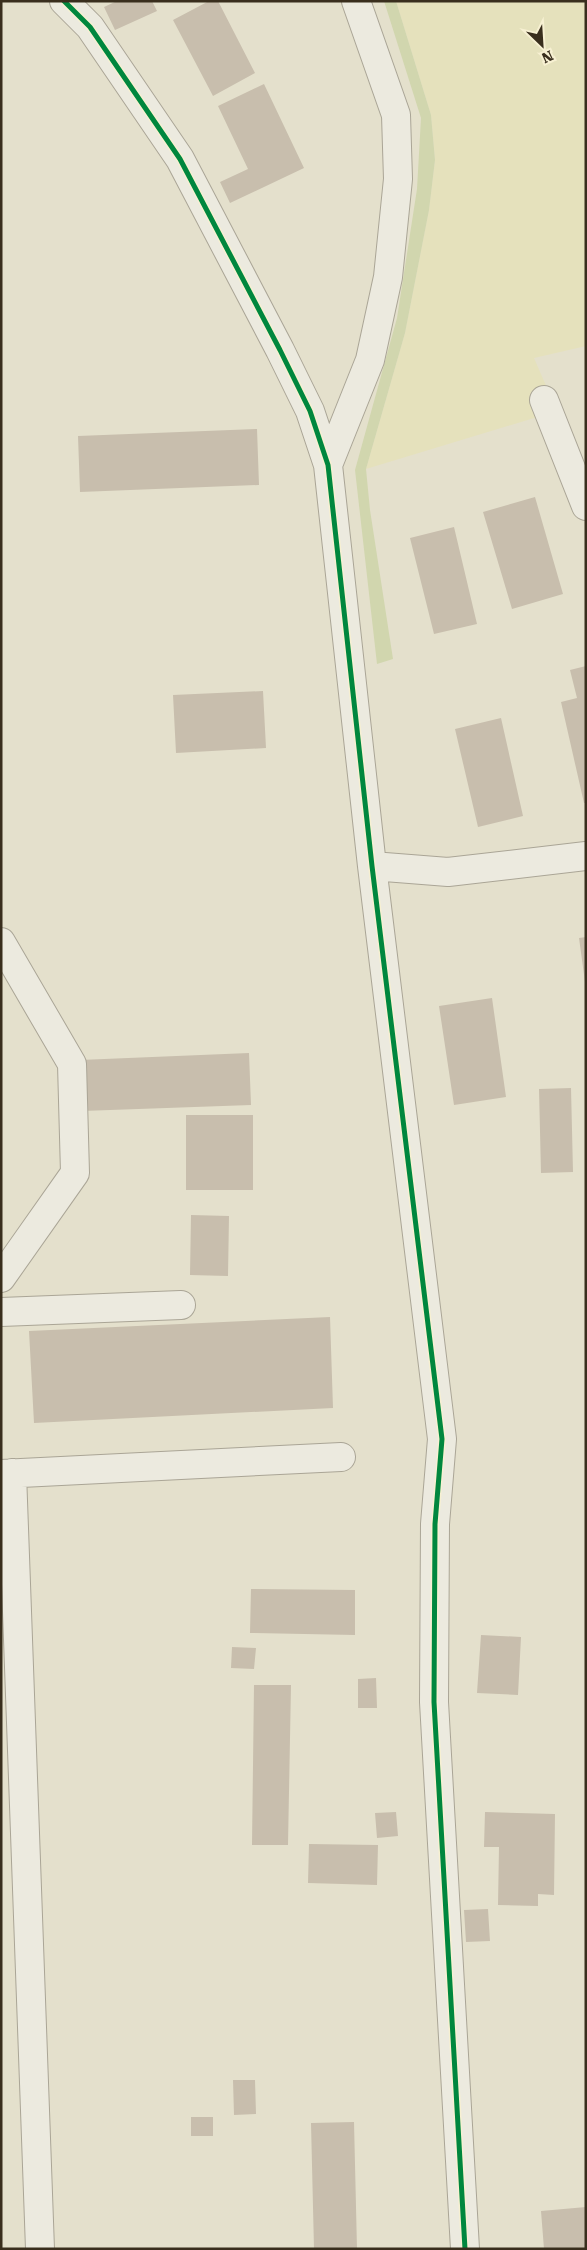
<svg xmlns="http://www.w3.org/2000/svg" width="587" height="2250" viewBox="0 0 587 2250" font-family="'Roboto Serif',serif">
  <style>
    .farmland { fill: #e5e1bc }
    .green { fill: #d1d6ae }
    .building { fill: #c8bead }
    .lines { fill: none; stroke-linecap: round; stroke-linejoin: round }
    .minor-casing { stroke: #aaa596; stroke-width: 30 }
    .minor { stroke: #eceadf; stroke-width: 28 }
    .cycleway-casing { stroke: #f7f0d2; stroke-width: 8 }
    .cycleway { stroke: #00873e; stroke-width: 5 }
  </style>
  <rect width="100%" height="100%" fill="#e4e0cc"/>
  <path class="farmland" d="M396 1H586V346L534 358 557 411 366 469 405 333 429 210 435 160 431 115Z"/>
  <path class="green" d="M384 1H396L431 115 435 160 429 210 405 333 366 469 370 510 393 659 377 664 355 470 397 318 417 189 421 118Z"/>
  <path class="building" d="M117 1H152L157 11 115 30 104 7Z
    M209 1H218L255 73 213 96 173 20Z
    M264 84 304 168 230 203 220 182 248 169 218 106Z
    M257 429 259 485 80 492 78 436Z
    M535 497 563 594 512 609 483 512Z
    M454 527 477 624 434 634 410 538Z
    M586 666V803H584L561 702 577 698 570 670Z
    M263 691 266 748 176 753 173 695Z
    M501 718 523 816 478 827 455 729Z
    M586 937V982H585L579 938Z
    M492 998 506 1097 454 1105 439 1006Z
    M249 1053 251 1105 82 1111 80 1060Z
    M571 1088 573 1172 541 1173 539 1089Z
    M186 1115H253V1190H186Z
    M191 1215 229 1216 228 1276 190 1275Z
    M330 1317 333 1408 34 1423 29 1331Z
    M251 1589 355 1590V1635L250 1633Z
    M481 1635 521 1637 518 1695 477 1693Z
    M232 1647 256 1648 254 1669 231 1668Z
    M376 1678 377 1708H358V1679Z
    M254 1685H291L288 1845H252Z
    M396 1812 398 1836 377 1838 375 1813Z
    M485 1812 555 1814 554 1895 538 1894V1906L498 1905 499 1847H484Z
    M309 1844 378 1845 377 1885 308 1883Z
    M488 1909 490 1941 466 1942 464 1910Z
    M233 2080H255L256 2114 234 2115Z
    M191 2117H213V2136H191Z
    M354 2122 357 2249H314L311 2123Z
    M586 2207V2249H544L541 2211Z"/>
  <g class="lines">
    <defs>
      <path id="minor" d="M64 1 90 27 180 159 280 350 310 411 328 465 372 866 442 1439 435 1524 434 1702 465 2249
        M544 400 586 506
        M328 465 370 360 388 277 398 179 396 115 356 1
        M372 866 448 872 586 856
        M1 942 72 1064 75 1173 1 1278
        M1 1312 181 1305
        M12 1473 40 2249
        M1 1474 341 1457"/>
    </defs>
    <use href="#minor" class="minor-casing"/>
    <use href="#minor" class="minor"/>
    <defs>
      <path id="cycleway" d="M64 1 90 27 180 159 280 350 310 411 328 465 372 866 442 1439 435 1524 434 1702 465 2249"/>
    </defs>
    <use href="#cycleway" class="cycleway-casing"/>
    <use href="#cycleway" class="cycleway"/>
  </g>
  <rect width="587" height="2250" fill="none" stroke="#392e1d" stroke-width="5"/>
  <g transform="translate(542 45) rotate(155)" stroke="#f7f0d2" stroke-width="4" paint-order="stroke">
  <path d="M0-4L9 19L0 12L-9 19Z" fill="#392e1d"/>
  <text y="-8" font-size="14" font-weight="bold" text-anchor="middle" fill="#392e1d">N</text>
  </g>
</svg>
